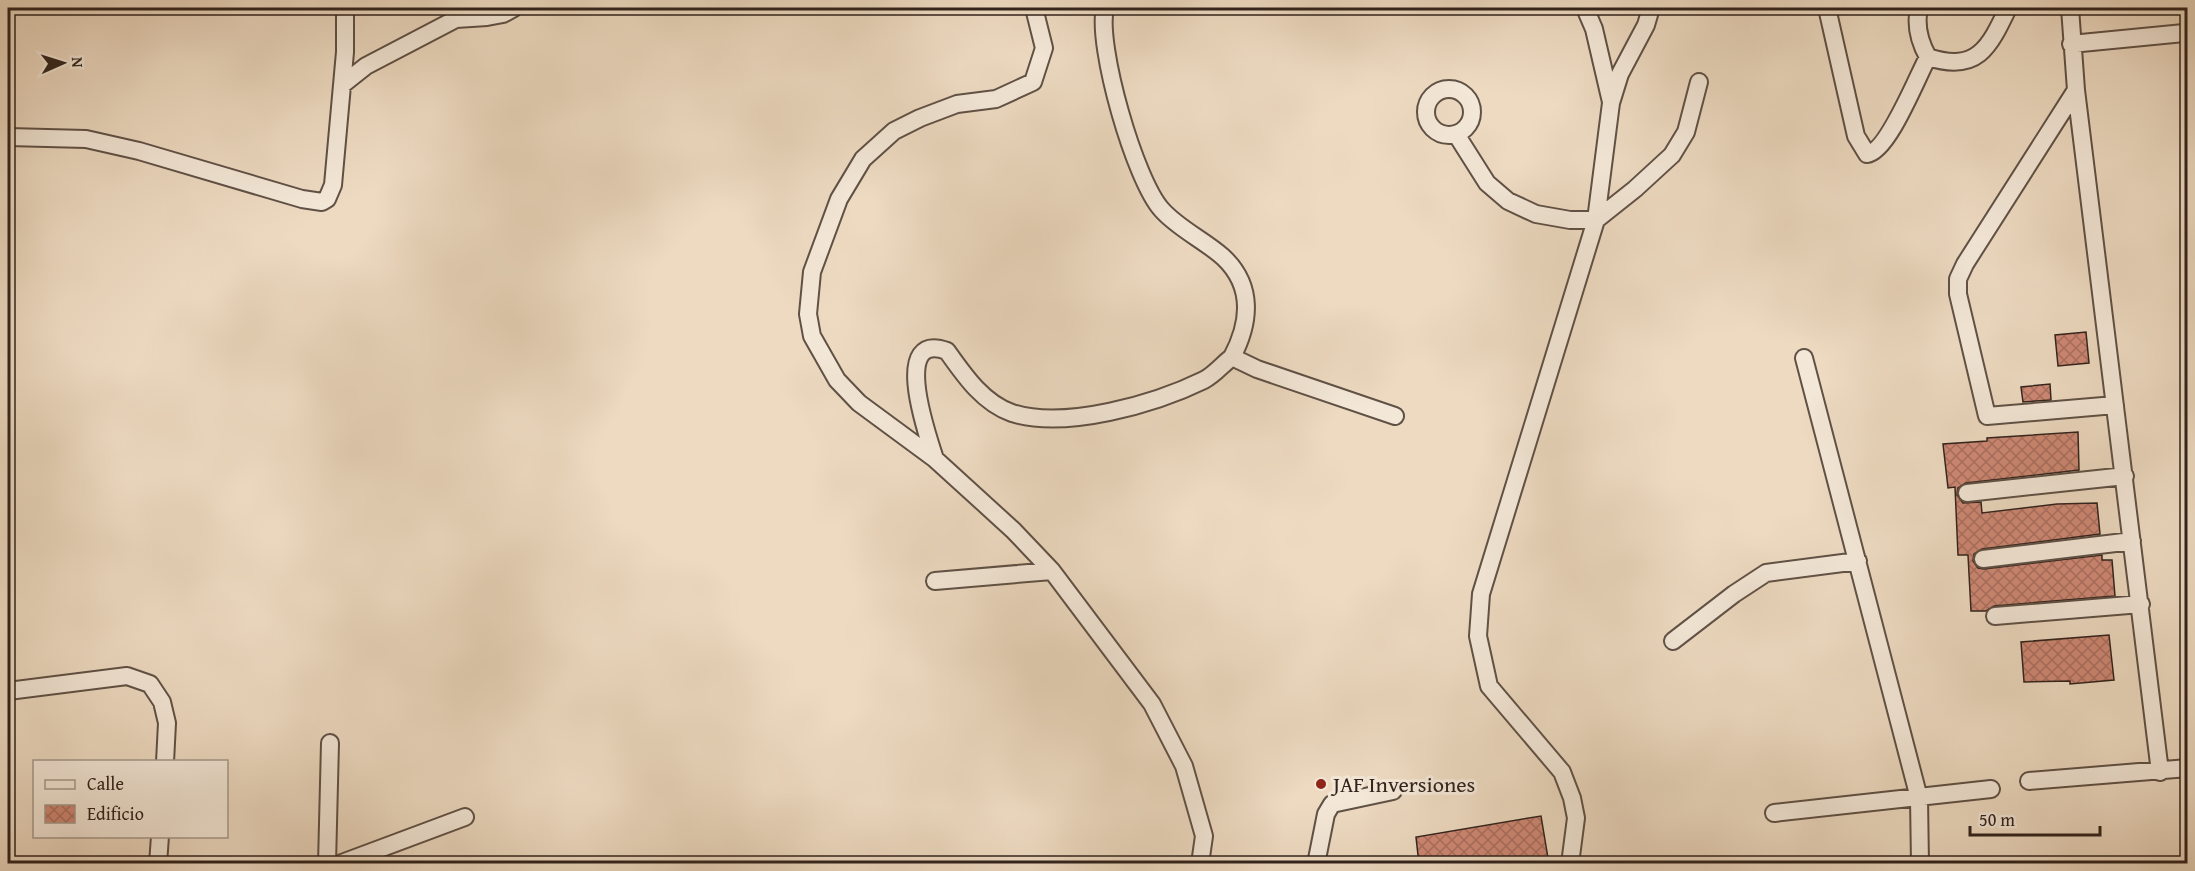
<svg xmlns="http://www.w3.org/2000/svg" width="2195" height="871" viewBox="0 0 2195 871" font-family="'Gentium Book Plus',serif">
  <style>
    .building { fill: url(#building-cross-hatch); stroke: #31231d; stroke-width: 1.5 }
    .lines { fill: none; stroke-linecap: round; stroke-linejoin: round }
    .street-casing { stroke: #605146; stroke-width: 20 }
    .street { stroke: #f3e7d7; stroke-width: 16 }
    .poi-dot { fill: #8f2418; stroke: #f3e7d7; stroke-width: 2 }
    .labels { text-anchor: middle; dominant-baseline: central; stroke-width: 6; stroke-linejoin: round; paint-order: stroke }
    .poi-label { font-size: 22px; fill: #31231d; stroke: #f3e7d7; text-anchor: start }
  </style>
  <defs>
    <pattern id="building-cross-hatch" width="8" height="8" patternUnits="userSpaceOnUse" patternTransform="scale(1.5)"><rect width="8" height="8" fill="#cf8875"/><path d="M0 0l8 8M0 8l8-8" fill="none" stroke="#a96f5f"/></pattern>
  </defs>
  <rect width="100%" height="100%" fill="#eddac1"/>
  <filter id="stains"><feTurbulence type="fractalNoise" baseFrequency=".00333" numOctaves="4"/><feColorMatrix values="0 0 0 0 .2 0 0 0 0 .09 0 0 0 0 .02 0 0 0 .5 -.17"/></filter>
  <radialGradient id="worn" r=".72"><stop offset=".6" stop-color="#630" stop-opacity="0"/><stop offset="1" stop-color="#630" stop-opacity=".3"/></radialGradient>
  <path class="building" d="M2086 332 2089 363 2058 366 2055 335Z
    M2050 384 2051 400 2023 402 2021 387Z
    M2078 432 2079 470 1966 483 1958 488 1957 495 1963 503 1981 502 1982 513 2057 504 2097 503 2100 534 1982 549 1974 554 1973 561 1978 568 1984 569 2102 555V560H2112L2115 596 1994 606 1986 611H1971L1968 555H1958L1955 487 1948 488 1943 444 1987 441V438Z
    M2109 635 2114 680 2070 684V681L2024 682 2021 642Z
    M1541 816 1549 864H1419L1416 837Z"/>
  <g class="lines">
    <defs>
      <path id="street" d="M1034 8 1044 48 1033 82 996 99 957 104 920 118 894 131 863 159 839 199 812 272 808 314 812 336 837 380 859 403 935 459 1013 530 1052 571 1152 704 1184 766 1204 836 1200 864
        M1105 8C1096 45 1135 181 1162 210 1179 229 1204 240 1223 257 1254 286 1250 323 1232 357
        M1585 8 1594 29 1611 102
        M1827 8 1856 136 1867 154C1888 152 1917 77 1928 57
        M1919 8C1915 26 1919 41 1928 57 1977 73 1989 48 2008 8
        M2070 8 2076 90 2160 772
        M2071 44 2184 33
        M342 85 366 66 456 19 487 17 503 14 514 8
        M1426 112a23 23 0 1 1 46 0a23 23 0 1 1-46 0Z
        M2076 90 1965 264 1958 279V294L1987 416 2115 405
        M1456 134 1487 183 1508 201 1536 214 1570 220H1596L1635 189 1672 155 1686 132 1699 82
        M8 137 86 139 139 151 302 199 322 202 327 199 333 185 345 52V8
        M1804 358 1919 798 1920 864
        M935 459C928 437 890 330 947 351 964 375 983 403 1012 413 1065 430 1155 404 1204 380 1214 375 1223 364 1232 357L1257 369 1395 416
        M1967 493 2125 476
        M1983 559 2132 541
        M935 581 1052 571
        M1995 616 2141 604
        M1673 641 1734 594 1766 573 1858 561
        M8 691 127 676 150 684 162 702 167 723 165 762
        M2029 781 2188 768
        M1774 813 1991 789
        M158 864 160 836
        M327 864 330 743
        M339 864 465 817
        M1316 864 1326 814 1332 804 1393 791
        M1570 864 1576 818 1572 798 1562 772 1489 686 1478 636 1481 594 1596 220 1611 103 1620 74 1646 25 1651 8"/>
    </defs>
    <use href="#street" class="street-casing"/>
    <use href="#street" class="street"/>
  </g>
  <circle class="poi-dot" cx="1321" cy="784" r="6"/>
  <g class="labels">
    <g class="poi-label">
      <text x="1333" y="784">JAF Inversiones</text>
    </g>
  </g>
  <rect width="2195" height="871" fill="none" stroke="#eddac1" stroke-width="30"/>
  <rect x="9" y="9" width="2177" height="853" fill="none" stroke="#31231d" stroke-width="3"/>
  <rect x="15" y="15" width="2165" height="841" fill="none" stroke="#31231d" stroke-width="1.5"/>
  <rect x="33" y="760" width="195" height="78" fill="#f3e7d7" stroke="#a5998d" stroke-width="1.5"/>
  <rect x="45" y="780" width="30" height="9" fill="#f3e7d7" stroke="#a5998d" stroke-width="1.5"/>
  <text x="87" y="790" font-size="18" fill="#31231d">Calle</text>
  <rect x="45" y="805" width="30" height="18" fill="url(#building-cross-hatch)" stroke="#a5998d" stroke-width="1.5"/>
  <text x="87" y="820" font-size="18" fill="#31231d">Edificio</text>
  <g transform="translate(63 63) rotate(87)" stroke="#f3e7d7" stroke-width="4.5" paint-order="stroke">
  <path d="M0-4.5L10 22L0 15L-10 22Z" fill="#31231d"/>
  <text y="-9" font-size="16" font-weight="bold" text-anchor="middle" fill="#31231d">N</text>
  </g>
  <path d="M1970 826v9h130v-9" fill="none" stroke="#31231d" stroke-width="3"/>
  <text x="1979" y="826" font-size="18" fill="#31231d" stroke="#f3e7d7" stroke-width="4.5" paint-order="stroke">50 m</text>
  <rect width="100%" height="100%" filter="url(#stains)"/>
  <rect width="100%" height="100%" fill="url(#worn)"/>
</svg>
